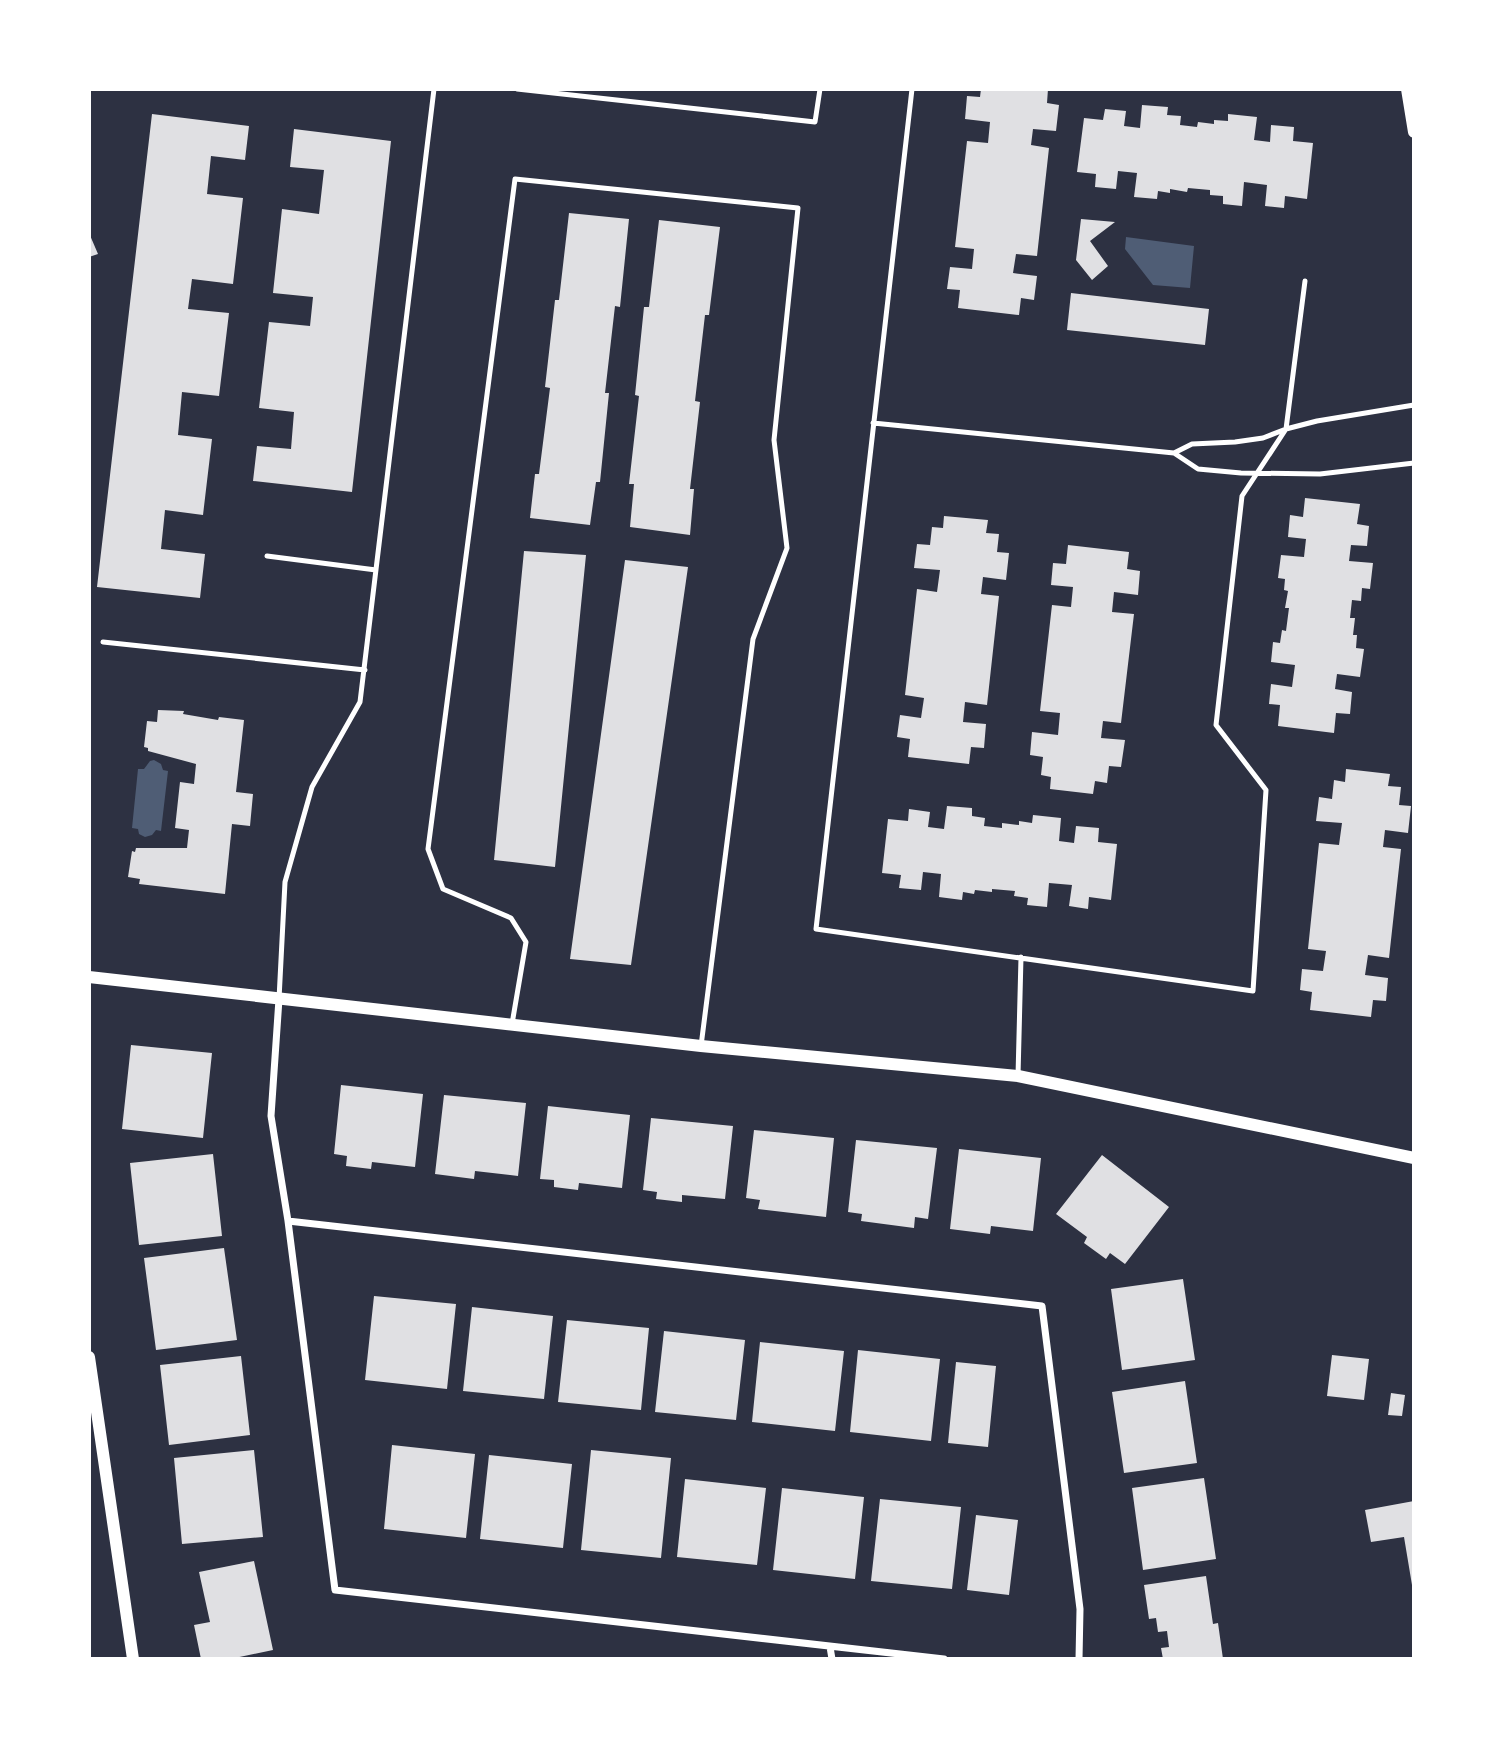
<svg xmlns="http://www.w3.org/2000/svg" width="1503" height="1748" viewBox="0 0 1503 1748" font-family="'Roboto Serif',serif">
  <style>
    .water { fill: #4f5d75 }
    .building { fill: #e0e0e3 }
    .lines { fill: none; stroke-linecap: round; stroke-linejoin: round }
    .service { stroke: #fff; stroke-width: 5 }
    .minor { stroke: #fff; stroke-width: 7 }
    .tertiary { stroke: #fff; stroke-width: 12 }
  </style>
  <rect width="100%" height="100%" fill="#2d3142"/>
  <path class="water" d="M1126 237 1194 246 1190 288 1153 285 1125 249Z
    M154 760 161 764 163 770 168 771 161 831 156 830 152 835 145 837 139 834 138 829 132 828 138 769H144L150 761Z"/>
  <path class="building" d="M981 89H1048L1047 103 1059 105 1056 131 1033 129 1031 145 1049 148 1037 256 1016 254 1013 273 1037 276 1034 300 1021 298 1019 315 958 308 960 290 947 289 950 267 972 269 974 249 955 247 967 141 988 143 990 122 965 119 967 96 980 97Z
    M1142 105 1168 107 1167 115 1181 116 1180 125 1197 127 1198 122 1214 124V120L1228 121V114L1257 117 1254 140 1270 142 1271 125 1294 127 1293 141 1313 143 1307 199 1285 196 1284 208 1265 206 1267 185 1244 182 1242 206 1223 204V196L1210 195V190L1188 188 1187 192 1170 189V193L1158 191 1157 199 1134 197 1137 173 1118 171 1116 189 1095 187 1096 174 1077 172 1084 118 1103 120 1105 109 1126 111 1124 126 1140 128Z
    M152 114 249 126 245 160 211 156 207 194 243 198 233 284 192 279 188 309 229 313 219 396 182 392 178 435 212 439 203 515 165 510 161 549 205 554 200 598 97 587Z
    M294 129 391 141 352 492 253 481 257 446 291 449 294 412 259 408 269 322 310 326 313 297 273 293 282 209 319 214 324 170 290 167Z
    M569 213 629 219 620 307 615 306 605 393H609L600 482H596L590 525 530 518 535 474H539L550 388 545 387 555 300H559Z
    M1081 219 1115 222 1090 241 1108 266 1092 280 1076 260Z
    M659 220 720 227 709 315H705L695 401 700 402 690 489H694L690 535 630 527 634 484H629L639 396 635 395 644 307H649Z
    M89 233 98 254 89 257Z
    M1071 293 1209 309 1205 345 1067 330Z
    M1305 498 1360 504 1357 524 1369 526 1367 546 1351 545 1349 561 1373 563 1370 589 1362 588 1361 601 1352 600 1350 618H1355L1353 635H1357L1356 648 1364 649 1360 677 1337 674 1335 689 1352 692 1350 714 1336 713 1334 733 1278 726 1280 705 1269 704 1271 684 1292 687 1295 665 1271 662 1273 642 1280 643 1282 630 1286 631 1289 608H1285L1288 591 1284 590 1285 579 1278 578 1281 555 1304 557 1306 539 1288 537 1290 515 1303 517Z
    M944 516 988 520 986 533 999 534 997 552 1009 553 1006 580 983 577 981 594 999 596 987 705 965 702 963 722 986 724 984 748 971 747 969 764 908 757 910 739 897 737 900 715 921 718 924 698 905 695 917 589 937 592 940 570 914 568 917 544 930 545 932 527 943 528Z
    M1068 545 1129 552 1127 569 1140 571 1138 595 1114 592 1112 612 1134 614 1121 723 1103 721 1101 738 1125 740 1121 767 1109 766 1107 783 1095 781 1093 794 1050 789 1051 777 1041 775 1043 757 1030 755 1032 732 1058 735 1060 713 1040 711 1052 605 1071 607 1073 587 1051 585 1053 563 1066 564Z
    M524 551 586 555 555 867 494 860Z
    M625 560 688 567 631 965 570 959Z
    M158 710 184 711 183 714 218 720 219 717 244 720 236 792 253 794 250 826 232 824 225 894 139 884 140 879 128 877 132 851 135 852 136 848H187L189 830 175 828 180 782 194 784 196 764 148 751V748L144 747 147 721 157 722Z
    M1346 769 1390 774 1388 786 1401 787 1399 805 1411 806 1408 833 1385 830 1383 847 1401 849 1389 958 1368 955 1365 975 1388 978 1386 1001 1373 1000 1371 1017 1310 1010 1312 992 1300 990 1302 969 1323 971 1326 951 1308 949 1319 843 1339 845 1342 823 1316 821 1319 797 1332 799 1334 780 1345 782Z
    M947 806 972 808V816L985 818 984 826 1002 828V823L1019 825V821L1032 823 1033 815 1061 818 1059 841 1074 843 1076 826 1099 828 1098 842 1117 844 1111 900 1089 897 1088 909 1069 906 1072 885 1049 883 1047 907 1027 905 1028 898 1014 896 1015 891 992 889V892L975 890 974 894 963 892 962 900 939 897 941 874 923 872 921 890 899 888 901 875 882 873 888 819 908 821 909 809 930 812 928 827 944 829Z
    M131 1045 212 1053 203 1138 122 1129Z
    M341 1085 423 1094 415 1167 372 1162 371 1169 346 1166 347 1156 334 1154Z
    M444 1095 526 1103 518 1176 475 1171 474 1179 435 1174Z
    M548 1106 630 1115 622 1188 579 1183 578 1190 554 1187V1180L540 1179Z
    M651 1118 733 1126 725 1199 682 1195V1202L656 1199 657 1192 643 1190Z
    M754 1130 834 1138 826 1217 758 1209 760 1200 746 1198Z
    M856 1140 937 1148 928 1219 915 1217 914 1228 861 1221 862 1214 848 1212Z
    M959 1149 1041 1158 1033 1231 991 1226 990 1234 950 1229Z
    M213 1154 222 1236 139 1245 130 1163Z
    M1102 1155 1169 1207 1125 1264 1110 1253 1106 1259 1084 1243 1087 1237 1056 1214Z
    M224 1248 237 1340 156 1350 144 1258Z
    M1183 1279 1195 1360 1122 1370 1111 1289Z
    M374 1296 456 1304 447 1389 365 1380Z
    M472 1307 553 1316 544 1399 463 1391Z
    M567 1320 649 1328 641 1410 558 1402Z
    M664 1331 745 1340 736 1420 655 1412Z
    M760 1342 844 1351 835 1431 752 1422Z
    M858 1350 940 1359 931 1441 850 1432Z
    M1332 1355 1369 1359 1364 1400 1327 1396Z
    M241 1356 250 1435 169 1445 160 1365Z
    M956 1362 996 1366 988 1447 948 1443Z
    M1185 1381 1197 1463 1124 1473 1112 1392Z
    M1391 1393 1405 1395 1402 1416 1388 1415Z
    M392 1445 475 1454 466 1538 384 1529Z
    M254 1450 263 1537 182 1544 174 1458Z
    M591 1450 671 1458 661 1558 581 1550Z
    M489 1455 572 1464 563 1548 480 1539Z
    M1204 1478 1216 1559 1143 1570 1132 1488Z
    M685 1479 766 1488 757 1565 677 1557Z
    M782 1488 864 1497 855 1579 773 1570Z
    M880 1499 961 1507 952 1589 871 1581Z
    M1414 1501V1585H1412L1404 1537 1371 1542 1365 1510Z
    M976 1515 1018 1520 1009 1595 967 1590Z
    M254 1561 273 1650 230 1659H201L194 1625 210 1622 199 1572Z
    M1206 1576 1213 1624 1218 1623 1223 1659H1163L1161 1648 1169 1647 1167 1631 1158 1632 1156 1618 1149 1619 1144 1585Z"/>
  <g class="lines">
    <path class="service" d="M517 89 815 122 820 89
      M912 89 816 929 1253 991 1266 790 1216 725 1242 496 1286 429 1305 281
      M873 423 1174 453 1198 469 1241 473 1320 474 1414 463
      M1174 453 1192 444 1235 442 1263 438 1286 429 1317 421 1414 405
      M267 556 376 570
      M103 642 365 670
      M279 999 285 882 312 787 360 702 434 89
      M512 1024 526 942 511 918 443 889 428 849 515 179 798 208 774 440 787 548 753 639 701 1046
      M1018 1076 1021 957"/>
    <path class="minor" d="M279 999 271 1116 288 1221 335 1590 944 1659
      M288 1221 1042 1306 1080 1609 1079 1659
      M830 1647 832 1659"/>
    <path class="tertiary" d="M1407 89 1414 132
      M89 977 701 1046 1018 1076 1414 1158
      M89 1357 133 1659"/>
  </g>
  <rect width="1503" height="1748" fill="none" stroke="#ffffff" stroke-width="182"/>
</svg>
